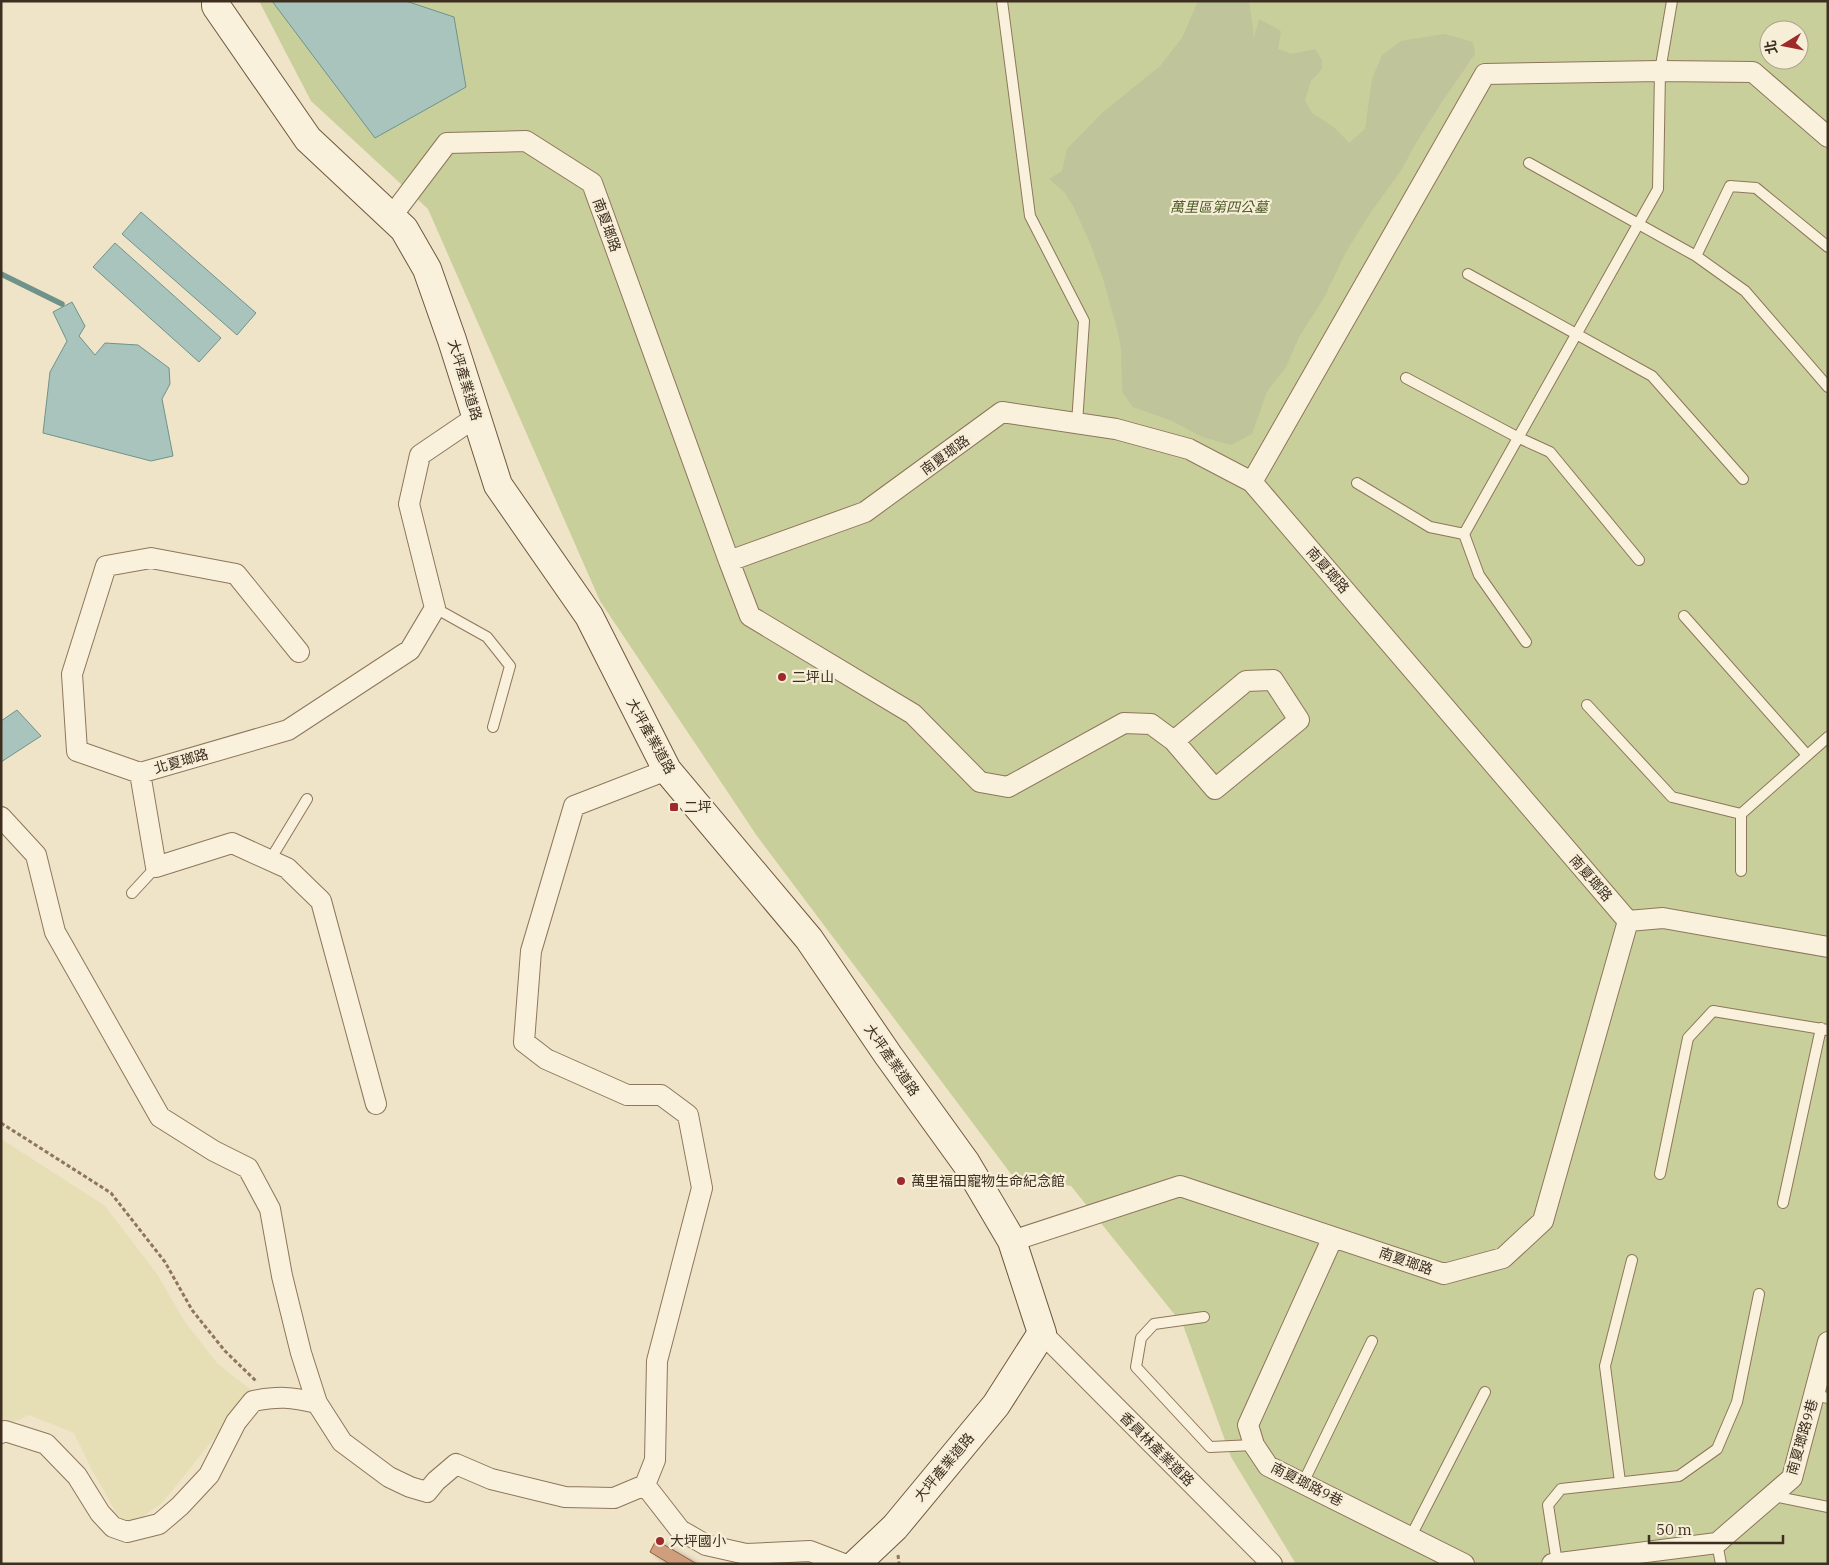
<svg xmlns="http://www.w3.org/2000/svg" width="1829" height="1565" viewBox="0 0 1829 1565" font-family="'IBM Plex Serif','Noto Sans TC',serif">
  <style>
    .farmland { fill: #e6deb5 }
    .green { fill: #c9cf9b; fill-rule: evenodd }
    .cemetery { fill: #bfc49a }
    .water { fill: #a9c4bc; stroke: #6f938a }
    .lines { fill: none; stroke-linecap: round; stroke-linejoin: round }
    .stream { stroke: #6f938a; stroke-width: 5.5 }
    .building { fill: #cf9f7d; stroke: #8d5f41; filter: url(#shadow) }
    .lane-casing { stroke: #8d765c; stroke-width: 12 }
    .street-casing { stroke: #8d765c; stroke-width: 22 }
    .secondary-casing { stroke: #6f573f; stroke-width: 30 }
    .path { stroke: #8d765c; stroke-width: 3; stroke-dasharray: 4 2.5; stroke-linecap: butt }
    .lane { stroke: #faf1dc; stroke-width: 10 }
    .street { stroke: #faf1dc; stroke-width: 20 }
    .secondary { stroke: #faf1dc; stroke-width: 28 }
    .poi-dot { fill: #9e2a2b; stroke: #f7eed8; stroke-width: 2 }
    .labels { text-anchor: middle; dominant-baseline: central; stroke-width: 4.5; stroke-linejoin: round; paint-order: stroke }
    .park-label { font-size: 14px; font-style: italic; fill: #4d5a26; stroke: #f7eed8 }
    .street-label { font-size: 14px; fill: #3d2e20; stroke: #f7eed8 }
    .poi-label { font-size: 14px; fill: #3d2e20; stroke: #f7eed8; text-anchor: start }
  </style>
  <defs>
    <filter id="shadow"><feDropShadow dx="5.5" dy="3" stdDeviation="2.5" flood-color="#0004"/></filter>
  </defs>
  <rect width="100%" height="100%" fill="#f0e4c8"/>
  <path class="farmland" d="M1 1139 104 1205 157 1274 185 1322 217 1363 252 1391 162 1503 138 1520 125 1523 116 1512 92 1470 74 1433 29 1415 1 1428Z"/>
  <path class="green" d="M259 1H1828V1564H1296L1231 1457 1183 1325 1071 1186 1011 1174 757 836 600 601 428 209 311 101ZM1769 30H1799V60H1769Z"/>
  <path class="cemetery" d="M1198 1H1249L1254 37 1259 19 1281 31 1278 49 1292 54 1315 49 1322 60V69L1311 81 1305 100 1312 113 1335 128 1349 143 1365 129 1372 79 1382 55 1401 41 1444 34 1473 42 1475 54 1442 102 1416 143 1402 169 1371 212 1346 252 1324 298 1299 337 1286 367 1267 392 1252 434 1231 445 1202 437 1172 421 1133 407 1122 392 1121 348 1117 329 1103 279 1090 243 1073 206 1064 192 1049 179 1062 171 1067 149 1102 113 1160 66 1182 38Z"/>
  <path class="water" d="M272 1H406L454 17 466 87 375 138Z
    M141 212 256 313 237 335 122 234Z
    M115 243 221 338 199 362 93 267Z
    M72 302 85 326 79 336 95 355 105 343 138 345 169 368 170 384 162 399 173 456 151 461 43 433 50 372 67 341 53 312Z
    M17 710 41 736 1 762V721Z"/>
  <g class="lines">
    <path class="stream" d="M1 274 62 304"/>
  </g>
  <path class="building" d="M656 1540 697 1564H670L650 1552Z"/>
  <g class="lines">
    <defs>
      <path id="lane" d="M1002 1 1030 216 1084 321 1077 423
        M1529 163 1696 256 1745 291 1828 387
        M1696 256 1730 186 1756 188 1828 247
        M1468 274 1652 376 1743 479
        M1406 378 1517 437 1550 452 1639 560
        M1357 483 1430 527 1464 534
        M435 608 487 637 510 666 493 727
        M1684 616 1807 755
        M1526 642 1479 575 1464 534 1658 189 1660 71 1672 1
        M1587 705 1672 797 1741 814 1828 737
        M270 860 307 799
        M1741 871V814
        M132 893 156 867
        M1660 1174 1688 1038 1713 1011 1828 1030
        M1783 1203 1821 1028
        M1204 1317 1154 1324 1141 1338 1136 1367 1210 1447 1254 1445
        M1814 1395 1828 1398
        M1620 1482 1605 1366 1632 1260
        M1303 1483 1372 1341
        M1773 1496 1828 1507
        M1411 1536 1485 1392
        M1717 1543 1721 1564
        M1557 1563 1548 1505 1561 1489 1679 1476 1717 1449 1737 1402 1759 1294"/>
      <path id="street" d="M391 217 447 143 526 141 592 183 729 561 865 512 1002 412 1116 429 1189 449 1252 482 1628 921 1543 1221 1503 1258 1444 1274 1180 1186 1012 1241
        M1252 482 1485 74 1660 71 1753 72 1828 137
        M729 561 750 616 913 714 980 782 1008 787 1124 723 1151 724 1174 741 1246 681 1273 680 1299 720 1215 789 1174 741
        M299 652 236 574 151 558 106 566 72 674 77 751 140 773 288 730 410 650 435 608 409 504 420 455 476 417
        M140 773 156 867 232 843 287 868 321 901 376 1104
        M1 817 36 855 55 932 160 1117 214 1151 248 1168 270 1209 282 1276 301 1353 317 1403
        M1628 921 1663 918 1828 947
        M1333 1237 1248 1425 1254 1445 1268 1466 1464 1564
        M1042 1333 1272 1564
        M1 1433 5 1431 46 1444 77 1476 100 1513 113 1527 127 1532 159 1524 180 1506 209 1475 236 1422 253 1401C279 1396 291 1397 317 1403L342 1442 389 1477 410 1487 427 1492 436 1481 456 1464 491 1479 565 1497 614 1498 645 1485 680 1530 706 1545 746 1554 810 1551 844 1564
        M645 1485 655 1460 657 1361 702 1188 688 1115 661 1095H627L546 1059 524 1042 531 951 574 806 667 770
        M1552 1564 1717 1543 1792 1478 1828 1342"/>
      <path id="secondary" d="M216 1V6L308 139 404 229 427 269 452 340 498 485 589 616 667 770 809 939 888 1055 966 1163 1012 1241 1042 1333 996 1405 895 1527 856 1564"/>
    </defs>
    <use href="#lane" class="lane-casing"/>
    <use href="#street" class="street-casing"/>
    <use href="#secondary" class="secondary-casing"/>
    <path class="path" d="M1 1123 111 1193 165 1262 192 1310 225 1351 256 1381
      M898 1555 899 1564"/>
    <use href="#lane" class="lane"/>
    <use href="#street" class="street"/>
    <use href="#secondary" class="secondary"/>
  </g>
  <g class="poi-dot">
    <circle cx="782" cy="677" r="5"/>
    <rect x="669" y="802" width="10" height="10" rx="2.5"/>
    <circle cx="901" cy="1181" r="5"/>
    <circle cx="660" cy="1541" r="5"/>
  </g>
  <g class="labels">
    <g class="park-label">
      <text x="1219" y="207">萬里區第四公墓</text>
    </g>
    <g class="street-label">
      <text transform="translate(607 225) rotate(70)">南夏瑯路</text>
      <text transform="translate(465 380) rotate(73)">大坪產業道路</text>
      <text transform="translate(945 455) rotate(-36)">南夏瑯路</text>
      <text transform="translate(1328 570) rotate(49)">南夏瑯路</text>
      <text transform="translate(651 736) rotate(61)">大坪產業道路</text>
      <text transform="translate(181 761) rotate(-16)">北夏瑯路</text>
      <text transform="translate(1591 878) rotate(49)">南夏瑯路</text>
      <text transform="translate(892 1060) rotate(55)">大坪產業道路</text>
      <text transform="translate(1406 1261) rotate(19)">南夏瑯路</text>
      <text transform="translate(1802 1437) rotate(-74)">南夏瑯路9巷</text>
      <text transform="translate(1157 1449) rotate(45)">香員林產業道路</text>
      <text transform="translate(944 1467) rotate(-50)">大坪產業道路</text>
      <text transform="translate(1307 1484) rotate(27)">南夏瑯路9巷</text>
    </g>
    <g class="poi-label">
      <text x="792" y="677">二坪山</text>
      <text x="684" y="807">二坪</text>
      <text x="911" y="1181">萬里福田寵物生命紀念館</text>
      <text x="670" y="1541">大坪國小</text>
    </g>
  </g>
  <rect width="1829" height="1565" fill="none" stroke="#3d2e20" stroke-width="5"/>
  <g transform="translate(1784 45) rotate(260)"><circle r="24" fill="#f7eed8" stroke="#ada18e"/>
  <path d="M0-4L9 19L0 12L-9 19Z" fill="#9e2a2b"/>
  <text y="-8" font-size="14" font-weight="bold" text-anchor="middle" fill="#3d2e20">北</text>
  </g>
  <path d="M1649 1535v8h134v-8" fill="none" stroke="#3d2e20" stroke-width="2.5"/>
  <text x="1656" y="1535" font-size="15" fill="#3d2e20" stroke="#f7eed8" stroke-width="4" paint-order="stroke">50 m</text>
</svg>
